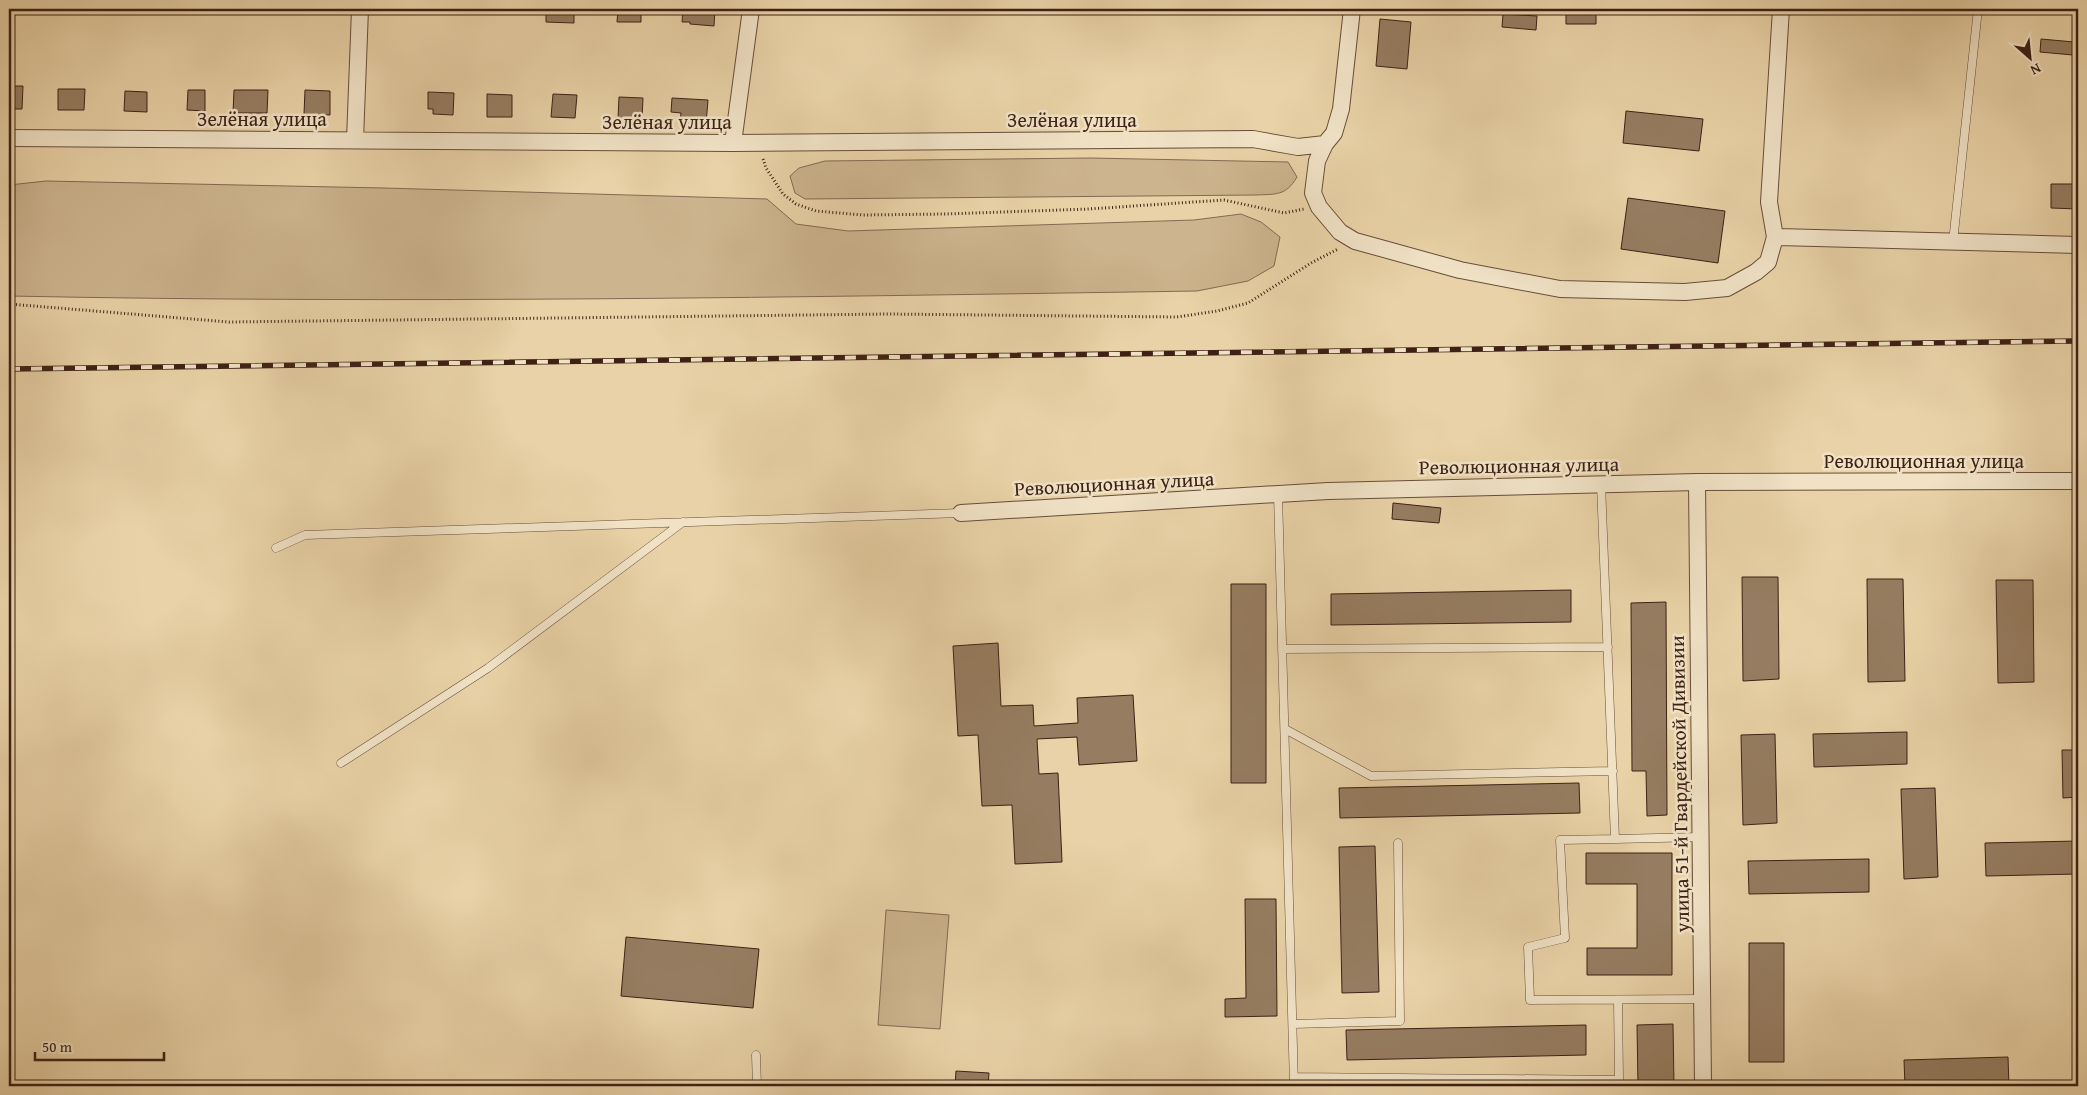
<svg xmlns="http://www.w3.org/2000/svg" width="2087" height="1095" viewBox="0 0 2087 1095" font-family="'Gentium Book Plus',serif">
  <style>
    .green { fill: #ccb48e; stroke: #846a52 }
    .building { fill: #967d61; stroke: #3d2115 }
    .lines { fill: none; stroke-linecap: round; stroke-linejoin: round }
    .service-casing { stroke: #684d3a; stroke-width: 9 }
    .minor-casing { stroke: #684d3a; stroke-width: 18 }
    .path { stroke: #3d2115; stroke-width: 3; stroke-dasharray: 1 2.5; stroke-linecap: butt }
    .service { stroke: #f1e2c6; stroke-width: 8 }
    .minor { stroke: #f1e2c6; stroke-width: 16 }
    .rail-casing { stroke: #3d2115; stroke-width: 5.5 }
    .rail { stroke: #f1e2c6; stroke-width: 4; stroke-dasharray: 11; stroke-linecap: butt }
    .labels { text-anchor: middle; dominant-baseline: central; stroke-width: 5; stroke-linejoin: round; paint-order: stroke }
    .street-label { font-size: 20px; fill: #3d2115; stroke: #f1e2c6 }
  </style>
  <rect width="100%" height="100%" fill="#e9d2a7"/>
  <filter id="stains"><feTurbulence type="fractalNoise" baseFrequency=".004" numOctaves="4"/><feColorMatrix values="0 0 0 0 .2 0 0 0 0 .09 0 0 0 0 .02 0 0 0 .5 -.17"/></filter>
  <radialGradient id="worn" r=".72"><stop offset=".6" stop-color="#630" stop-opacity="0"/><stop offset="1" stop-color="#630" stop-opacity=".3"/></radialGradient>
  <path class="green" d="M1091 158 1288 162 1297 177C1286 196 1276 194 1256 195L805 199 795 193 790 176 799 168 825 161Z
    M46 181 384 188 767 199 796 224 848 231 1194 220 1241 214 1261 222 1280 237 1274 266 1248 281 1197 291C801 297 405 304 9 296V185Z
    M886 910 949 915 940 1029 878 1025Z"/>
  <path class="building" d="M546 9H574V23L546 22Z
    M618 9H641V22H617Z
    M683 9H715L714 26 690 24V22H682Z
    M1566 9H1596V24H1566Z
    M1503 14 1537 16 1536 30 1502 27Z
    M1380 19 1411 22 1407 69 1376 66Z
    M2041 39 2074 42 2073 55 2040 52Z
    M9 86H23L22 109H9Z
    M58 89H85L84 110H58Z
    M188 90H205V111L187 110Z
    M234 90H268L267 113H233Z
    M305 90 330 91V115L304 114Z
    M125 91 147 92V112L124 111Z
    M428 92 454 93 453 115 433 114V109H428Z
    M487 94 512 95V117H487Z
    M553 94 577 95 575 118 551 117Z
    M619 97 643 98 642 119H618Z
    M672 98 708 100 706 124 680 123 681 113 671 112Z
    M1626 111 1703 119 1699 151 1623 143Z
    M2051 184H2078V209L2051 208Z
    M1628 198 1725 211 1718 263 1621 249Z
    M1393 503 1441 508 1439 523 1392 519Z
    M1742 577H1778L1779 679 1743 681Z
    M1867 579H1903L1905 681 1868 682Z
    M1996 580H2033L2034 682 1998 683Z
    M1231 584H1266V783H1231Z
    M1571 590V622L1331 625V594Z
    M1666 602 1667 815 1647 816 1646 771H1632L1631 603Z
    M998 643 1001 706 1033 705 1034 726 1078 723 1077 698 1133 695 1137 761 1079 765 1077 737 1037 739 1039 774 1058 773 1062 862 1015 864 1012 805 982 806 978 735 958 736 953 646Z
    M1907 732V764L1814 767 1813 734Z
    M1775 734 1777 823 1743 825 1741 735Z
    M2062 750H2078V797L2063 798Z
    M1579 783 1580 813 1340 818 1339 788Z
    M1935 788 1938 877 1904 879 1901 789Z
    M2078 841V874L1986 876 1985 843Z
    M1375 846 1379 992 1342 993 1339 847Z
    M1586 853H1672V975H1587V948H1637V884H1586Z
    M1869 859V892L1749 894 1748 861Z
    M1245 899H1276L1277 1016 1225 1017V999L1246 998Z
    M626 937 759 949 753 1008 621 996Z
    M1749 943H1784V1062H1749Z
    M1673 1024 1674 1086H1638L1637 1025Z
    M1586 1025V1055L1347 1060 1346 1030Z
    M2008 1057 2009 1086H1905L1904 1060Z
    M956 1071 989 1073 988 1086H955Z"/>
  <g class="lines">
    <defs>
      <path id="service" d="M1953 242 1978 9
        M1601 484 1615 839 1701 837
        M1278 494 1294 1086
        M276 548 305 535 961 513
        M1282 649 1608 647
        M1285 729 1371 776 1613 771
        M341 763 488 668 683 522
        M1615 839 1560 840 1565 938 1528 947 1530 1000 1702 999
        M1618 1000 1619 1080
        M1293 1024 1400 1021 1398 843
        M756 1055 757 1086
        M1294 1077 1619 1080V1086"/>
      <path id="minor" d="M1352 9 1341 109 1334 133 1325 144 1317 161 1313 193 1319 207 1340 232 1355 241 1460 270 1560 289 1685 292 1727 288 1756 272 1768 262 1775 237 1769 202 1781 9
        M9 138 733 143 1253 139 1298 147 1325 144
        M355 140 360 9
        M733 143 751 9
        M1775 237 2078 245
        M1697 482 1703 1086
        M961 513 1328 491 1697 482 2078 481"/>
    </defs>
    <use href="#service" class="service-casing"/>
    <use href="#minor" class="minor-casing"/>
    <path class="path" d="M763 159 766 168 783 194 796 204 816 211 863 215 945 214 1089 209 1224 200 1284 213 1304 209
      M9 304 229 322 888 314 1177 317 1217 311 1248 303 1311 263 1338 249"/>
    <use href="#service" class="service"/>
    <use href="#minor" class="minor"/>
    <defs>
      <path id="rail" d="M9 369 2078 341"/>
    </defs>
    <use href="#rail" class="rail-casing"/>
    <use href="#rail" class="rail"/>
  </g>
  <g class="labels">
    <g class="street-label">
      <text x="262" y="118">Зелёная улица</text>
      <text x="1072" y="119">Зелёная улица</text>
      <text x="667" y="121">Зелёная улица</text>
      <text x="1924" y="460">Революционная улица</text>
      <text transform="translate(1519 465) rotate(-1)">Революционная улица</text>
      <text transform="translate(1114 483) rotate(-3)">Революционная улица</text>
      <text transform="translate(1679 784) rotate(-91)">улица 51-й Гвардейской Дивизии</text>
    </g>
  </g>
  <rect width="2087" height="1095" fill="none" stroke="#e9d2a7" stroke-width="30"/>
  <rect x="10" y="10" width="2067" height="1075" fill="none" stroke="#3d2115" stroke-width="2.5"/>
  <rect x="15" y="15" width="2057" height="1065" fill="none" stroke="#3d2115"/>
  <g transform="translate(2030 58) rotate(153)" stroke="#f1e2c6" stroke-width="4" paint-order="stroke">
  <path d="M0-4L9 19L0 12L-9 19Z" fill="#3d2115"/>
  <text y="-8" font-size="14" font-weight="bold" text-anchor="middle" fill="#3d2115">N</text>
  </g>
  <path d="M35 1052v8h129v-8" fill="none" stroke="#3d2115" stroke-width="2.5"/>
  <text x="42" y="1052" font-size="15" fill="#3d2115" stroke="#f1e2c6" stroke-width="4" paint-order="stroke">50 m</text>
  <rect width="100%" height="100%" filter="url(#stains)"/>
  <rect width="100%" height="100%" fill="url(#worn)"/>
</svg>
